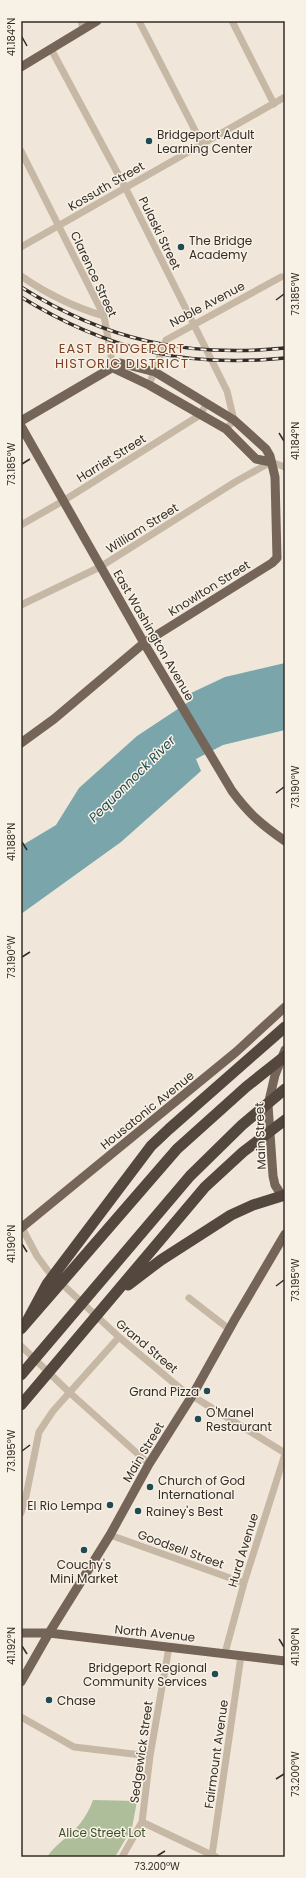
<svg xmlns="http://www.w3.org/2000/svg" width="306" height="1878" viewBox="0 0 306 1878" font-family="Poppins,sans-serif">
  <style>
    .green { fill: #afbe9a }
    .water { fill: #7aa5ab }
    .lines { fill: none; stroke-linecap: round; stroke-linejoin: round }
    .minor { stroke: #c7b8a6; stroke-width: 7 }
    .major { stroke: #756458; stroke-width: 9 }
    .highway { stroke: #54473e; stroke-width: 11 }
    .rail-casing { stroke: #342c27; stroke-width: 3.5 }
    .rail { stroke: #f8f1e5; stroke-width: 2; stroke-dasharray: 6; stroke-linecap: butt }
    .ticks { fill: none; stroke: #342c27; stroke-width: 1.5 }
    .poi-dot { fill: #1f4b53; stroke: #f8f1e5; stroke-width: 1.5 }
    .labels { text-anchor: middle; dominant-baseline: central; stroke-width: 3; stroke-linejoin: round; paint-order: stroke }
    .poi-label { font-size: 12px; fill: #342c27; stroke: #f8f1e5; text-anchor: start }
    .street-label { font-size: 12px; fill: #342c27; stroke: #f8f1e5 }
    .park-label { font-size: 12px; fill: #40512c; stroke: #f8f1e5 }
    .neighbourhood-label { font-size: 13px; letter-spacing: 1px; fill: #7e4124; stroke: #f8f1e5 }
    .water-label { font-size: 13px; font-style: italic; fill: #1f4b53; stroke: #f8f1e5 }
    .neatline { fill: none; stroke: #342c27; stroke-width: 1.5 }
    .ticks-label { font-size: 10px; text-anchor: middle; fill: #342c27 }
  </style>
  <rect width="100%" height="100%" fill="#f0e7da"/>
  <path class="green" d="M93 1800 137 1801 132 1828 115 1857H47C53 1848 62 1841 70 1834 80 1826 89 1812 93 1800Z"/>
  <path class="water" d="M285 663V730L223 745 196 759 201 771 121 842 21 914V846L56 825 79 788 137 736 193 699 191 693 225 677Z"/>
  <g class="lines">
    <path class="minor" d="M81 21 83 29
      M139 21 202 144
      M232 21 274 104
      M51 49 125 187 227 391 234 420 226 429
      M21 151 104 316 111 355V367
      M21 247 285 97
      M21 276C47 294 73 307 104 316
      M149 385 166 340 281 277
      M21 525 63 501 200 415 207 403
      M21 605 100 567 235 482 271 462 285 467
      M21 1226 37 1256 48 1271 119 1337 181 1389 285 1453
      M189 1298 229 1329
      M21 1346 69 1392 149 1464
      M21 1513 26 1496 39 1432 53 1411 119 1337
      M110 1535 244 1583
      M225 1653 244 1583 285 1454
      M21 1717 74 1747 150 1756
      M142 1822 216 1857
      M212 1855 241 1656
      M122 1857 142 1822 150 1756 169 1647"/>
    <path class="major" d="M21 67 97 21
      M111 367 149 385 226 429 256 459 271 462
      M21 421 120 363 155 372 234 420 266 449 270 456 275 477 277 558 272 563 144 643 54 719 21 743
      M21 426 144 643 232 791C249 814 262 825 285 841
      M282 1196 275 1185 273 1176 268 1105 275 1075 285 1050
      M21 1228 236 1052 285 1007
      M21 1633H49L285 1661
      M21 1682 49 1633 110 1535 149 1464 192 1396 235 1319 285 1234"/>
    <path class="highway" d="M128 1285 161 1260 231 1215 253 1205 285 1195
      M26 1323 47 1284 151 1146 169 1129 285 1027
      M21 1329 177 1149 246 1087 285 1056
      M21 1375 190 1176 242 1125 285 1089
      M21 1405 205 1187 243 1152 285 1120"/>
    <defs>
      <path id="rail" d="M21 287C105 340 187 358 285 348
        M21 297C107 350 185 368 285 358"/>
    </defs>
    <use href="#rail" class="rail-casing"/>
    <use href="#rail" class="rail"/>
  </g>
  <path class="ticks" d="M22 37 27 46M276 300 284 294M279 433 284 441M22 464 30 459M276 793 284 787M22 842 27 850M22 957 30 952M22 1244 27 1252M276 1286 284 1280M22 1451 30 1445M279 1639 284 1647M22 1646 27 1654M276 1779 284 1774M157 1856 165 1851"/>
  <g class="poi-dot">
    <circle cx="149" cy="141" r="4"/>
    <circle cx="181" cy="247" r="4"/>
    <circle cx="207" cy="1391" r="4"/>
    <circle cx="198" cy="1419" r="4"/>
    <circle cx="150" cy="1487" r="4"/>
    <circle cx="110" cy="1505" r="4"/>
    <circle cx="138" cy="1511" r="4"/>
    <circle cx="84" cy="1550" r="4"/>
    <circle cx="215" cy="1674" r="4"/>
    <circle cx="49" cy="1700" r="4"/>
  </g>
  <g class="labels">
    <g class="poi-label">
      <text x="157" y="134">Bridgeport Adult<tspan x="157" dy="14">Learning Center</tspan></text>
      <text x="189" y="240">The Bridge<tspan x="189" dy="14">Academy</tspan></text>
      <text x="199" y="1391" text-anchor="end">Grand Pizza</text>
      <text x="206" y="1412">O'Manel<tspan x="206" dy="14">Restaurant</tspan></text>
      <text x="158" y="1480">Church of God<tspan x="158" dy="14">International</tspan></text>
      <text x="102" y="1505" text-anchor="end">El Rio Lempa</text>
      <text x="146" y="1511">Rainey's Best</text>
      <text x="84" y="1564" text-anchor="middle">Couchy's<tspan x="84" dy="14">Mini Market</tspan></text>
      <text x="207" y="1667" text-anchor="end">Bridgeport Regional<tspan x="207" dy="14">Community Services</tspan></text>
      <text x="57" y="1700">Chase</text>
    </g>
    <g class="street-label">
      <text transform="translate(106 186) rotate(-30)">Kossuth Street</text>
      <text transform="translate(160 233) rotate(64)">Pulaski Street</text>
      <text transform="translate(94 274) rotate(65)">Clarence Street</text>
      <text transform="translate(207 304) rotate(-28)">Noble Avenue</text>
      <text transform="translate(111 458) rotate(-32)">Harriet Street</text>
      <text transform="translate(142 528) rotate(-32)">William Street</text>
      <text transform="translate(209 588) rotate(-32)">Knowlton Street</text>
      <text transform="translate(154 635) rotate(60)">East Washington Avenue</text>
      <text transform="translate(147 1110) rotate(-39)">Housatonic Avenue</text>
      <text transform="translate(260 1136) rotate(-92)">Main Street</text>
      <text transform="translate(147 1346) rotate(40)">Grand Street</text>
      <text transform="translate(143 1452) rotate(-59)">Main Street</text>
      <text transform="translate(181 1549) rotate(20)">Goodsell Street</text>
      <text transform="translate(243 1550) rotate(-73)">Hurd Avenue</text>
      <text transform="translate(155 1633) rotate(6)">North Avenue</text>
      <text transform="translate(141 1752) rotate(-82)">Sedgewick Street</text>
      <text transform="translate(216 1754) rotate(-82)">Fairmount Avenue</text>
    </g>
    <g class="park-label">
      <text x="102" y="1832">Alice Street Lot</text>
    </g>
    <g class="neighbourhood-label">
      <text x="122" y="348">EAST BRIDGEPORT<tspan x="122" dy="15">HISTORIC DISTRICT</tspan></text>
    </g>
    <g class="water-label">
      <text transform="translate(132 779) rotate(-45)">Pequonnock River</text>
    </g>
  </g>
  <rect width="306" height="1878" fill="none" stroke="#f8f1e5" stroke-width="44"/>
  <rect x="22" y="22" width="262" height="1834" class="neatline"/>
  <g class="ticks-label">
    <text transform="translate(11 37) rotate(-90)" y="4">41.184°N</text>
    <text transform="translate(295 294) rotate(-90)" y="4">73.185°W</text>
    <text transform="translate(295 441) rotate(-90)" y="4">41.184°N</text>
    <text transform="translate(11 464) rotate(-90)" y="4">73.185°W</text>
    <text transform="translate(295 787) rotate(-90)" y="4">73.190°W</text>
    <text transform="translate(11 842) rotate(-90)" y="4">41.188°N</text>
    <text transform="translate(11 957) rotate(-90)" y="4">73.190°W</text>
    <text transform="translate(11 1244) rotate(-90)" y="4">41.190°N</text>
    <text transform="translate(295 1280) rotate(-90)" y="4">73.195°W</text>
    <text transform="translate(11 1451) rotate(-90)" y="4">73.195°W</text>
    <text transform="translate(11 1646) rotate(-90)" y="4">41.192°N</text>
    <text transform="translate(295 1647) rotate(-90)" y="4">41.190°N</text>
    <text transform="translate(295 1774) rotate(-90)" y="4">73.200°W</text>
    <text x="157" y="1870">73.200°W</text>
  </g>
</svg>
